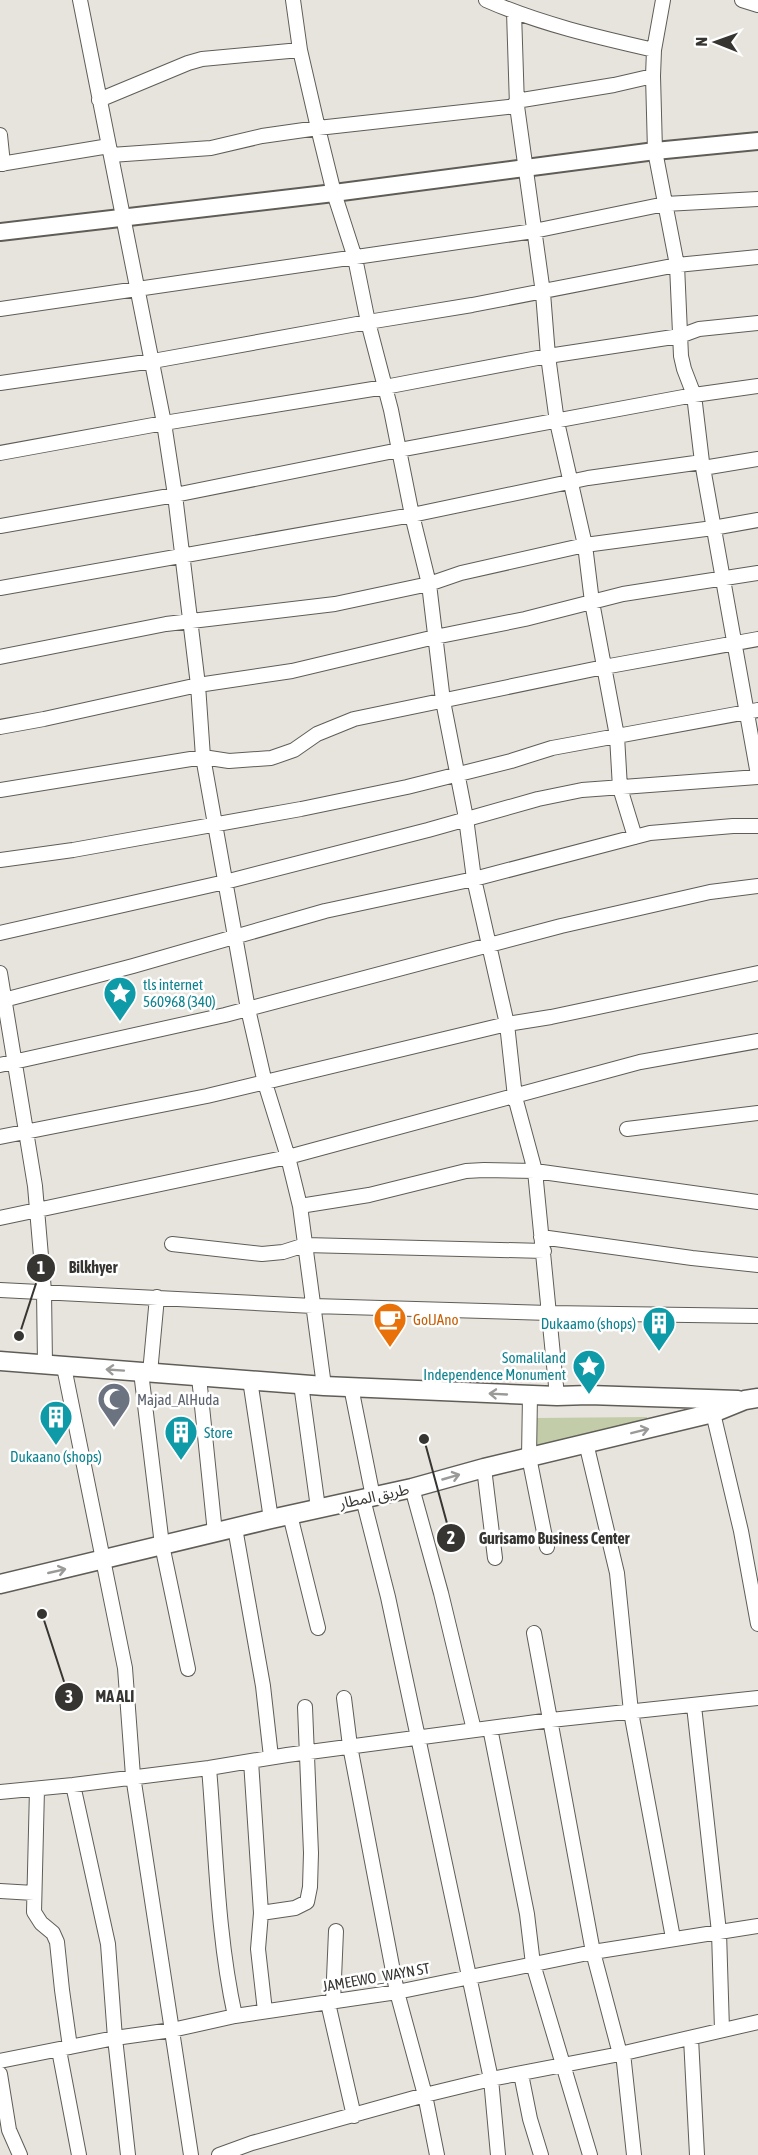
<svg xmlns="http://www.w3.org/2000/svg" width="758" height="2155" viewBox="0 0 758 2155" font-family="'Asap Condensed','Noto Sans Arabic',sans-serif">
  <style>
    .green { fill: #c2cca8 }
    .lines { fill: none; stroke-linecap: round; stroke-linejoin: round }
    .minor-casing { stroke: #605d57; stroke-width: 16 }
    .tertiary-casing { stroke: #605d57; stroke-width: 20 }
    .secondary-casing { stroke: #605d57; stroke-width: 21 }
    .minor { stroke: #fff; stroke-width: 14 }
    .tertiary { stroke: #fff; stroke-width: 16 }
    .secondary { stroke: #fff; stroke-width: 18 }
    .oneway { stroke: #9a9a98 }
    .labels { text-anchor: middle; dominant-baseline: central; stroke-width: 5; stroke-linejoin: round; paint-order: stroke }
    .culture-label { font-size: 15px; fill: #0d838f; stroke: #fff; text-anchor: start }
    .food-label { font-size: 15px; fill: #c56008; stroke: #fff; text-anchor: start }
    .worship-label { font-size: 15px; fill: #5b616d; stroke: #fff; text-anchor: start }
    .street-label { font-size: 15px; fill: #363532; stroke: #fff }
    .leader { fill: none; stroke: #363532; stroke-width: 2 }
    .callout-dot { fill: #363532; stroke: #fff; stroke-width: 2 }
    .mark-label { font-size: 18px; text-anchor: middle; font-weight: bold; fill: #fff }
    .callout-label { font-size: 16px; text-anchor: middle; font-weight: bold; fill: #363532; stroke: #fff; stroke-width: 5; stroke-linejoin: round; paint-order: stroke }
  </style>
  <rect width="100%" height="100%" fill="#e7e4dd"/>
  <path class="green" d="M647 1417 648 1424 537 1448 536 1418Z"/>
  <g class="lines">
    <defs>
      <path id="minor" d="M80 0 164 423 175 495 198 685 203 757 248 1009 265 1083 288 1157 300 1206 324 1386
        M293 0 300 50 318 128 334 193 355 258 368 322 391 410 412 515 429 584 443 701 466 818 474 879 507 1024 515 1097 535 1171 557 1396
        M486 0C540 24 597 37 654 50
        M663 0 654 50 653 76 655 151 677 265 681 356 684 369 694 395 702 462 758 775
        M742 0 758 5
        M514 12 517 106 543 293 548 356 557 422 585 545 592 602 617 736 620 788 635 837
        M99 100 188 63 202 59 300 50
        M516 101 614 85 653 76
        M0 135 3 164
        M111 155 211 148 262 136 318 128 517 106
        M0 164 109 146
        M0 309 534 231 665 204 758 199
        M0 383 153 361 368 322 472 305 677 265 758 257
        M0 453 164 423 385 387 548 356 680 336 699 329 758 323
        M703 468 758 459
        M0 526 175 495 399 450 694 395 758 386
        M0 588 412 515 588 478 702 462
        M0 657 166 624 335 604 429 584 461 573 585 545 713 528 758 520
        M0 727 44 719 198 685 292 671 435 637 525 619 623 594 758 573
        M0 790 203 757 229 761 271 758 294 750 317 734 354 719 604 667 758 639
        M0 860 73 850 301 809 407 787 511 761 552 748 758 710
        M0 933 225 882 428 830 538 799 582 790 758 777
        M0 973 35 1186 44 1291 45 1364
        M0 1001 133 966 325 911 474 879 650 833 733 826H758
        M0 1065 225 1015 561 926 710 892 758 886
        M627 1129 758 1113
        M0 1137 207 1096 507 1024 551 1017 758 973
        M300 1206 369 1195 466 1171 484 1170 535 1171 758 1202
        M0 1218 288 1157 640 1062 758 1041
        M541 1237 692 1258 758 1265
        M172 1244 262 1254 283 1252 305 1245 544 1251
        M0 1290 313 1306 549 1313 758 1316
        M64 1367 125 1668 133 1776 191 2155
        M141 1372 162 1545 188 1669
        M150 1373 157 1297
        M199 1377 215 1533
        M250 1380 271 1519
        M301 1384 318 1508
        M351 1387 373 1497
        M530 1395 529 1457 547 1547
        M713 1413 741 1531 758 1624
        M586 1443 617 1573 631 1712 673 1938
        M484 1468 495 1558
        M412 1488 441 1593 474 1730
        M363 1499 388 1597 491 2079 498 2155
        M290 1515 318 1628
        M235 1528 263 1686 271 1757
        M534 1633 593 1952 620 2054
        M344 1698 350 1746 397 1992 425 2095 437 2155
        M694 1706 719 1932 722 2030
        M490 1728 527 1914 533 1964 590 2155
        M251 1761 261 1913 258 1949 265 2011
        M209 1768C216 1850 217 1934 235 2016
        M73 1785 108 1944 115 2038 128 2155
        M37 1789 34 1912 41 1923 53 1933 57 1942 62 1990 70 2047
        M0 1792 73 1785 209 1768 287 1755 551 1720 758 1698
        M0 1891 34 1893
        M261 1913 295 1908 307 1902 310 1887 311 1853 305 1707
        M333 2002 336 1931
        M328 2003 354 2116
        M691 2038 697 2155
        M59 2050 79 2155
        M623 2053 634 2155
        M0 2061 115 2038 172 2030 235 2016 397 1992 593 1952 758 1926
        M0 2074 9 2130 20 2155
        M521 2074 530 2119 541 2155
        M219 2155 252 2143 425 2095 491 2079 620 2054 758 2022"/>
      <path id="tertiary" d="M0 232 334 193 655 151 758 141"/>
      <path id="secondary" d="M0 1361 324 1386 557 1396 589 1395 738 1400
        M0 1584 271 1519 412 1488 484 1468 713 1413 745 1400 758 1398"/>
    </defs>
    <use href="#minor" class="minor-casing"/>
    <use href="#tertiary" class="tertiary-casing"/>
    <use href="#secondary" class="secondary-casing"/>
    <use href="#minor" class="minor"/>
    <use href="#tertiary" class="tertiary"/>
    <use href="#secondary" class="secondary"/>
  </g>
  <defs><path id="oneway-shaft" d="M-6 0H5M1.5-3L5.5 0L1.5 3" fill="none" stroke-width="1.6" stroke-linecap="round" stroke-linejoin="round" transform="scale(1.5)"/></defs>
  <g class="oneway">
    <use href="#oneway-shaft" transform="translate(115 1370) rotate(-176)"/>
    <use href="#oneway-shaft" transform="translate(498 1394) rotate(-177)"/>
    <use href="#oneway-shaft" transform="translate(640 1431) rotate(-14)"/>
    <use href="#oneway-shaft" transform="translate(451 1477) rotate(-16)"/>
    <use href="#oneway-shaft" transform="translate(57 1571) rotate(-13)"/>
  </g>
  <defs>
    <symbol id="sight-pin" viewBox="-11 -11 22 30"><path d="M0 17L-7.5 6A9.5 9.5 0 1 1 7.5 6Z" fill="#0f9aa8" stroke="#fff"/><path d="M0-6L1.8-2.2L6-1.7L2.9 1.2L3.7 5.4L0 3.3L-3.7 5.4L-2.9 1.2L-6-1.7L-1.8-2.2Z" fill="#fff"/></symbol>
    <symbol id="cafe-pin" viewBox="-11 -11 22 30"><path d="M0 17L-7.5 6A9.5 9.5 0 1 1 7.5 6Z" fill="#e8710a" stroke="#fff"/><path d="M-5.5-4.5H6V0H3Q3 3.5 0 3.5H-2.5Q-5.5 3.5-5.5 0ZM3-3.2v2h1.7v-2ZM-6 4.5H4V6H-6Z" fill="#fff"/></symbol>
    <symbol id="building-pin" viewBox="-11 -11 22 30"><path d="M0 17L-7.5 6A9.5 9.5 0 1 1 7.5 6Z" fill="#0f9aa8" stroke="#fff"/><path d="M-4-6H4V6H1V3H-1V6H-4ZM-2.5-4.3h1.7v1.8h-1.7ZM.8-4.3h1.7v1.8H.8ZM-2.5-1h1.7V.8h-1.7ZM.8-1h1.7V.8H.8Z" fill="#fff"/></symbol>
    <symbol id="mosque-pin" viewBox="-11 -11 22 30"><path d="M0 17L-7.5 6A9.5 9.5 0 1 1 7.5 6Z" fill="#6b7280" stroke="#fff"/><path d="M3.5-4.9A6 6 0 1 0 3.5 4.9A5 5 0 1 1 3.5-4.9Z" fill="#fff"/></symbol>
  </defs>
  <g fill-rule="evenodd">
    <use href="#sight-pin" x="101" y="974" width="38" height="52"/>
    <use href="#cafe-pin" x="371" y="1300" width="38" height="52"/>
    <use href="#building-pin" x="640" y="1304" width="38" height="52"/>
    <use href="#sight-pin" x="570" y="1347" width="38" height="52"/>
    <use href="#mosque-pin" x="95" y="1380" width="38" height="52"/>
    <use href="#building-pin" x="37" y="1398" width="38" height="52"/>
    <use href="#building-pin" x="162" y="1413" width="38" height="52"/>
  </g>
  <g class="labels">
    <g class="culture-label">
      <text x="143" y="984">tls internet<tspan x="143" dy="17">560968 (340)</tspan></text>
      <text x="636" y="1323" text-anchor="end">Dukaamo (shops)</text>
      <text x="566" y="1357" text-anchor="end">Somaliland<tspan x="566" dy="17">Independence Monument</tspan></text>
      <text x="204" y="1432">Store</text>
      <text x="56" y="1456" text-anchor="middle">Dukaano (shops)</text>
    </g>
    <g class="food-label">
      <text x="413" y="1319">GolJAno</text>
    </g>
    <g class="worship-label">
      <text x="137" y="1399">Majad_AlHuda</text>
    </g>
    <g class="street-label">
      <text transform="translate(374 1496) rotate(-12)">طريق المطار</text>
      <text transform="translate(376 1977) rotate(-10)">JAMEEWO_WAYN ST</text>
    </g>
  </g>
  <path class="leader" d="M19 1336L41 1268M424 1439L451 1538M42 1614L69 1697"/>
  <g class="callout-dot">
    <circle cx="19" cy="1336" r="6"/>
    <circle cx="424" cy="1439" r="6"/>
    <circle cx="42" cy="1614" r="6"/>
    <circle cx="41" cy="1268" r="15"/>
    <circle cx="451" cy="1538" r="15"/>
    <circle cx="69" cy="1697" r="15"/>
  </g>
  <g class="mark-label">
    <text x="41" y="1274">1</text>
    <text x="451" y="1544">2</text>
    <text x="69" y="1703">3</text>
  </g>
  <g class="callout-label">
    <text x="93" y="1273">Bilkhyer</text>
    <text x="554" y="1544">Gurisamo Business Center</text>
    <text x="115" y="1702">MA ALI</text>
  </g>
  <g transform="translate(716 42) rotate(271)" stroke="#ffffff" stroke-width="4.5" paint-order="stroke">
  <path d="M0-4.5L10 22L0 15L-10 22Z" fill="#363532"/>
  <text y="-9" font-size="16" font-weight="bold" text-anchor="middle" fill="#363532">N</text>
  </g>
</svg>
